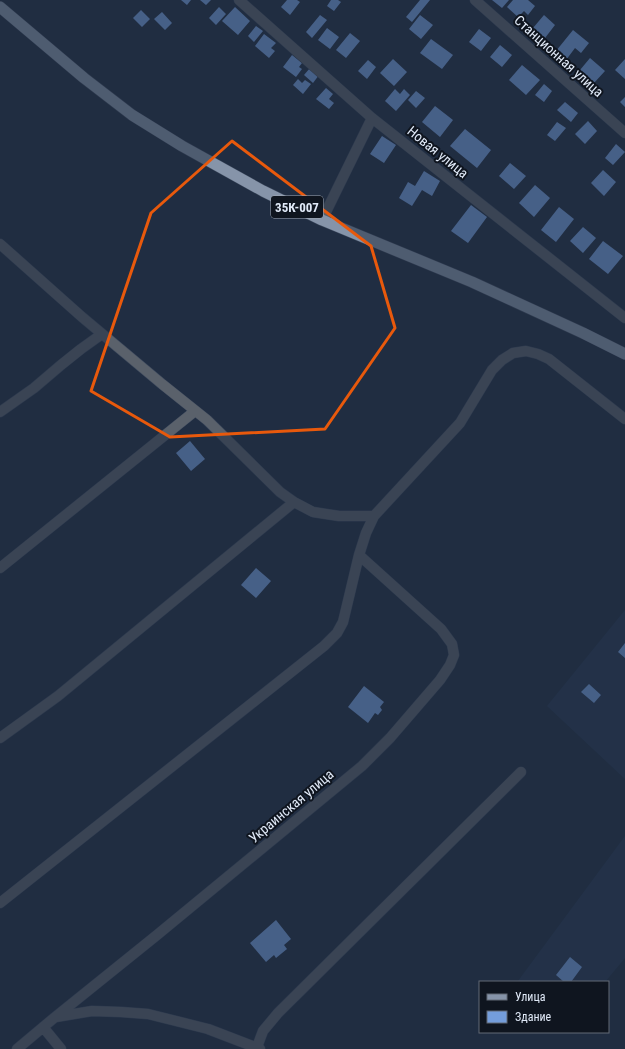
<svg xmlns="http://www.w3.org/2000/svg" width="625" height="1049" viewBox="0 0 625 1049" font-family="'Roboto Condensed',sans-serif">
  <style>
    .built { fill: #263751 }
    .building { fill: #749ddb }
    .lines { fill: none; stroke-linecap: round; stroke-linejoin: round }
    .minor-casing { stroke: #3f4b5f; stroke-width: 11 }
    .primary-casing { stroke: #3f4b5f; stroke-width: 12 }
    .minor { stroke: #5a616b; stroke-width: 10 }
    .primary { stroke: #8694a9; stroke-width: 11 }
    .marked { fill: none; stroke: #e8590c; stroke-width: 3; stroke-linejoin: round }
    .labels { text-anchor: middle; dominant-baseline: central; stroke-width: 4; stroke-linejoin: round; paint-order: stroke }
    .shield { fill: #0f151f; stroke: #a2aab7; stroke-width: 1 }
    .shield-label { font-size: 13px; font-weight: bold; fill: #e1eaf8 }
    .street-label { font-size: 14px; fill: #e1eaf8; stroke: #0f151f }
  </style>
  <rect width="100%" height="100%" fill="#202d42"/>
  <path class="built" d="M625 610V779L547 706Z
    M625 836V958L605 982H519L518 981Z"/>
  <path class="building" d="M181 0H191L187 5Z
    M200 0H211L206 5Z
    M287 0H297L300 2 290 15 281 7Z
    M331 0H338L341 2 334 11 327 6Z
    M420 0H430L412 22 406 17Z
    M492 0H509L502 8Z
    M513 0H528L535 6 528 15 524 11 518 17 507 7Z
    M219 7 226 14 216 25 209 18Z
    M235 7 250 21 238 35 222 21Z
    M141 10 150 19 142 27 133 18Z
    M162 12 172 23 165 30 154 19Z
    M320 15 327 20 312 38 306 32Z
    M420 15 433 25 421 39 409 29Z
    M544 15 555 25 545 38 533 28Z
    M256 26 263 31 254 42 248 36Z
    M327 28 339 37 330 49 318 40Z
    M479 29 491 38 481 51 469 42Z
    M573 30 589 43 581 53 575 48 566 60 556 51Z
    M350 33 360 41 346 58 336 50Z
    M264 34 276 43 271 48 275 51 269 58 255 46Z
    M431 39 453 55 442 69 420 53Z
    M500 45 512 55 502 67 490 57Z
    M292 55 302 63 299 67 302 69 296 77 283 67Z
    M590 58 605 71 594 83 580 70Z
    M393 59 407 72 394 86 380 73Z
    M625 59V79L615 70Z
    M368 60 376 67 367 79 358 71Z
    M522 65 540 80 526 95 509 80Z
    M310 68 319 75 313 83 304 75Z
    M298 79 302 83 305 80 311 84 303 94 293 85Z
    M544 84 552 91 544 102 535 95Z
    M326 88 333 94 329 99 334 103 329 109 316 99Z
    M395 89 400 94 404 89 410 95 396 111 385 101Z
    M416 91 425 98 416 108 408 100Z
    M625 97V107L620 102Z
    M565 102 578 113 571 122 557 110Z
    M435 106 453 120 440 137 422 122Z
    M588 121 597 131 585 144 575 134Z
    M557 122 566 128 555 141 547 135Z
    M465 129 491 150 477 168 450 146Z
    M382 136 396 145 384 163 370 154Z
    M616 144 625 152 613 165 605 158Z
    M510 163 526 176 514 189 499 176Z
    M603 170 616 182 604 196 591 183Z
    M424 171 440 181 432 196 422 190 412 206 399 198 408 182 415 186Z
    M535 185 550 198 534 217 519 203Z
    M471 205 487 217 468 243 451 231Z
    M559 207 574 219 556 242 541 230Z
    M583 227 596 238 583 253 570 241Z
    M603 241 623 256 608 274 589 259Z
    M190 441 205 459 191 471 176 453Z
    M256 568 271 581 256 598 241 585Z
    M625 643V658L618 652Z
    M589 684 601 695 594 703 581 692Z
    M364 686 384 702 380 707 382 710 378 715 375 713 368 723 348 707Z
    M276 920 291 939 284 945 287 949 276 958 274 955 266 962 250 943Z
    M570 957 582 967 571 982H564L556 975Z"/>
  <g class="lines">
    <defs>
      <path id="minor" d="M239 0 372 118 625 318
        M475 0 625 133
        M322 220 372 118
        M0 244 82 317 162 384 207 420 280 492 294 502 313 512 339 516H374
        M0 412 34 388 61 365 81 349 102 334
        M0 568 195 411
        M0 738 58 696 294 502
        M0 903 324 646 337 633 343 622 359 555 366 533 374 516 460 423 492 370 502 360 513 353 526 351 538 354 549 359 625 419
        M56 1017 92 1011 121 1012 148 1014 208 1029 260 1049
        M43 1027 61 1049
        M257 1047 263 1031 278 1013 521 772
        M17 1049 54 1018 157 935 362 766 390 738 440 680 450 665 454 655 452 644 441 629 359 555"/>
      <path id="primary" d="M0 7 84 78 132 115 182 146 263 191 322 220 472 282 583 333 625 354"/>
    </defs>
    <use href="#minor" class="minor-casing"/>
    <use href="#primary" class="primary-casing"/>
    <use href="#minor" class="minor"/>
    <use href="#primary" class="primary"/>
  </g>
  <path d="M0 0H625V1049H0ZM232 141 371 246 395 328 325 429 170 437 91 391 151 213Z" fill="#202d42" fill-opacity=".55" fill-rule="evenodd"/>
  <path class="marked" d="M232 141 371 246 395 328 325 429 170 437 91 391 151 213Z"/>
  <g class="labels">
    <rect class="shield" x="271" y="196" width="52" height="22" rx="3"/>
    <g class="shield-label">
      <text x="297" y="207">35К-007</text>
    </g>
    <g class="street-label">
      <text transform="translate(559 56) rotate(42)">Станционная улица</text>
      <text transform="translate(438 152) rotate(39)">Новая улица</text>
      <text transform="translate(291 806) rotate(-40)">Украинская улица</text>
    </g>
  </g>
  <rect x="479" y="981" width="130" height="52" fill="#0f151f" stroke="#636a76"/>
  <rect x="487" y="994" width="20" height="6" fill="#8694a9" stroke="#636a76"/>
  <text x="515" y="1001" font-size="12" fill="#e1eaf8">Улица</text>
  <rect x="487" y="1011" width="20" height="12" fill="#749ddb" stroke="#636a76"/>
  <text x="515" y="1021" font-size="12" fill="#e1eaf8">Здание</text>
</svg>
